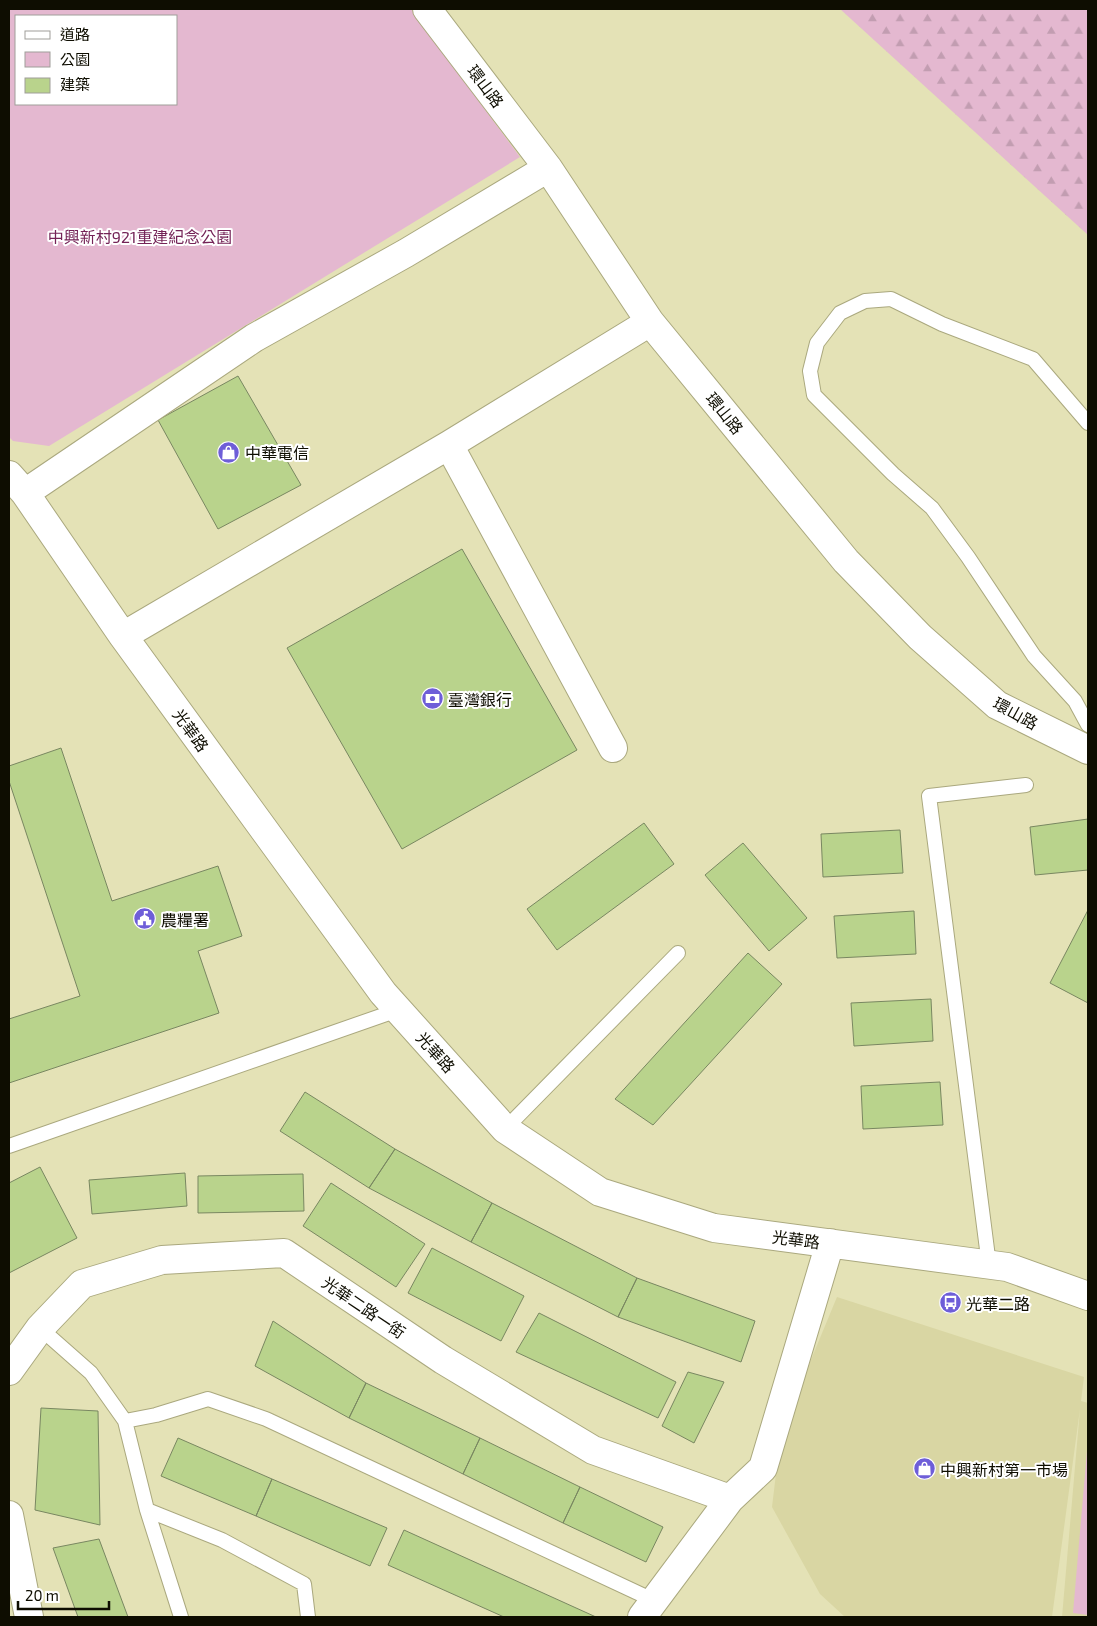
<svg xmlns="http://www.w3.org/2000/svg" width="1097" height="1626" viewBox="0 0 1097 1626" font-family="'Exo 2','Noto Sans TC',sans-serif">
  <style>
    .built { fill: #d9d6a3 }
    .green { fill: #e4b8d0; fill-rule: evenodd }
    .forest { fill: url(#forest-firs) }
    .building { fill: #b9d38c; stroke: #798761 }
    .lines { fill: none; stroke-linecap: round; stroke-linejoin: round }
    .service-casing { stroke: #aaa87e; stroke-width: 16 }
    .minor-casing { stroke: #aaa87e; stroke-width: 30 }
    .service { stroke: #fff; stroke-width: 14 }
    .minor { stroke: #fff; stroke-width: 28 }
    .labels { text-anchor: middle; dominant-baseline: central; stroke-width: 4; stroke-linejoin: round; paint-order: stroke }
    .street-label { font-size: 16px; fill: #0e0d01; stroke: #fff }
    .park-label { font-size: 16px; fill: #742357; stroke: #fff }
    .poi-label { font-size: 16px; fill: #0e0d01; stroke: #fff; text-anchor: start }
  </style>
  <defs>
    <pattern id="forest-firs" width="22" height="20" patternUnits="userSpaceOnUse" patternTransform="scale(1.25)"><rect width="22" height="20" fill="#e4b8d0"/><path d="M5 1l3.5 6h-7zM16 11l3.5 6h-7z" fill="#c29db1"/></pattern>
  </defs>
  <rect width="100%" height="100%" fill="#e4e2b6"/>
  <path class="built" d="M837 1297 1084 1377 1081 1401 1088 1403V1617H1062L1080 1409 1052 1617H845L820 1594 772 1507 781 1432Z"/>
  <path class="green" d="M9 9H411L520 157 49 446 13 441 9 437ZM16 16H176V104H16Z
    M1088 1439V1615L1073 1613Z"/>
  <path class="forest" d="M840 9H1088V235Z"/>
  <path class="building" d="M238 376 301 485 218 529 158 420Z
    M462 549 577 750 402 849 287 648Z
    M61 748 112 901 218 866 242 936 198 951 219 1013 9 1083V1019L80 996 9 781V766Z
    M1088 819V870L1035 875 1030 827Z
    M644 823 674 864 557 950 527 909Z
    M900 830 903 873 823 877 821 834Z
    M743 843 807 918 769 951 705 875Z
    M1088 910V1003L1050 983Z
    M914 911 916 954 837 958 834 916Z
    M748 953 782 984 653 1125 615 1099Z
    M931 999 933 1041 854 1046 851 1003Z
    M940 1082 943 1125 863 1129 861 1086Z
    M305 1092 395 1149 369 1188 280 1131Z
    M395 1149 492 1203 471 1242 369 1188Z
    M40 1167 77 1238 9 1273V1183Z
    M185 1173 187 1206 92 1214 89 1180Z
    M303 1174 304 1211 198 1213V1176Z
    M331 1183 425 1244 396 1287 303 1226Z
    M492 1203 637 1278 618 1317 471 1242Z
    M432 1248 524 1296 501 1341 408 1293Z
    M637 1278 755 1321 741 1362 618 1317Z
    M539 1313 676 1382 658 1418 516 1352Z
    M273 1321 366 1383 349 1418 255 1366Z
    M688 1372 724 1382 694 1443 662 1426Z
    M366 1383 480 1438 463 1474 349 1418Z
    M41 1408 98 1411 100 1525 35 1510Z
    M178 1438 272 1479 256 1516 161 1476Z
    M480 1438 580 1487 563 1523 463 1474Z
    M272 1479 387 1528 370 1566 256 1516Z
    M580 1487 663 1527 646 1562 563 1523Z
    M404 1530 596 1617H504L388 1565Z
    M99 1539 128 1617H78L53 1548Z"/>
  <g class="lines">
    <defs>
      <path id="service" d="M1088 423 1033 359 942 324 891 299 865 301 840 313 817 343 810 371 814 395 893 474 932 508 968 557 1034 656 1075 701 1088 725
        M505 1129 678 953
        M9 1146 398 1010
        M989 1265 929 796 1026 785
        M40 1328 91 1373 125 1421 147 1510 181 1617
        M125 1421 156 1415 208 1399 266 1419 653 1600
        M147 1510 222 1540 304 1584 308 1617"/>
      <path id="minor" d="M427 9 548 168 650 322 846 561 920 637 997 705 1088 750
        M449 445 613 748
        M9 475 25 493 123 636 383 993 505 1129 600 1192 714 1228 1007 1267 1088 1296
        M25 493 254 338 406 253 548 168
        M123 636 449 445 650 322
        M9 1371 40 1328 82 1284 162 1260 284 1253 443 1360 593 1450 730 1499
        M9 1515 29 1617
        M642 1617 730 1499 763 1468 830 1243"/>
    </defs>
    <use href="#service" class="service-casing"/>
    <use href="#minor" class="minor-casing"/>
    <use href="#service" class="service"/>
    <use href="#minor" class="minor"/>
  </g>
  <defs>
    <symbol id="shop-disc" viewBox="-11 -11 22 22"><circle r="9.5" fill="#6e5ed8" stroke="#fff"/><path d="M-5-2.5h2.3a2.7 3.5 0 0 1 5.4 0H5L5.5 6h-11ZM-1.5-2.5h3a1.5 2.3 0 0 0-3 0Z" fill="#fff"/></symbol>
    <symbol id="bank-disc" viewBox="-11 -11 22 22"><circle r="9.5" fill="#6e5ed8" stroke="#fff"/><path d="M-6-4H6V4H-6ZM0-2.3a2.3 2.3 0 1 0 0 4.6a2.3 2.3 0 1 0 0-4.6Z" fill="#fff"/></symbol>
    <symbol id="civic-disc" viewBox="-11 -11 22 22"><circle r="9.5" fill="#6e5ed8" stroke="#fff"/><path d="M-.6-6.5H3V-4.5H.6V-3L4-1V1h2V6H-6V1h2V-1L-.6-3ZM-1.2 2.5V6h2.4V2.5Z" fill="#fff"/></symbol>
    <symbol id="bus-disc" viewBox="-11 -11 22 22"><circle r="9.5" fill="#6e5ed8" stroke="#fff"/><path d="M-5-6H5V4H4V6H2V4H-2V6H-4V4H-5ZM-3.5-4V0h7V-4ZM-3.5 1.2v1.5H-2V1.2ZM2 1.2v1.5H3.5V1.2Z" fill="#fff"/></symbol>
  </defs>
  <g fill-rule="evenodd">
    <use href="#shop-disc" x="216" y="440" width="25" height="25"/>
    <use href="#bank-disc" x="420" y="686" width="25" height="25"/>
    <use href="#civic-disc" x="132" y="906" width="25" height="25"/>
    <use href="#bus-disc" x="938" y="1290" width="25" height="25"/>
    <use href="#shop-disc" x="912" y="1456" width="25" height="25"/>
  </g>
  <g class="labels">
    <g class="street-label">
      <text transform="translate(486 86) rotate(53)">環山路</text>
      <text transform="translate(725 413) rotate(51)">環山路</text>
      <text transform="translate(1016 713) rotate(29)">環山路</text>
      <text transform="translate(191 730) rotate(54)">光華路</text>
      <text transform="translate(436 1052) rotate(48)">光華路</text>
      <text transform="translate(796 1239) rotate(7)">光華路</text>
      <text transform="translate(364 1307) rotate(34)">光華二路一街</text>
    </g>
    <g class="park-label">
      <text x="140" y="236">中興新村921重建紀念公園</text>
    </g>
    <g class="poi-label">
      <text x="245" y="452">中華電信</text>
      <text x="448" y="699">臺灣銀行</text>
      <text x="161" y="919">農糧署</text>
      <text x="966" y="1303">光華二路</text>
      <text x="940" y="1469">中興新村第一市場</text>
    </g>
  </g>
  <rect width="1097" height="1626" fill="none" stroke="#0e0d01" stroke-width="20"/>
  <rect x="15" y="15" width="162" height="90" fill="#ffffff" stroke="#9f9e99"/>
  <rect x="25" y="31" width="25" height="8" fill="#ffffff" stroke="#9f9e99"/>
  <text x="60" y="40" font-size="15" fill="#0e0d01">道路</text>
  <rect x="25" y="52" width="25" height="15" fill="#e4b8d0" stroke="#9f9e99"/>
  <text x="60" y="65" font-size="15" fill="#0e0d01">公園</text>
  <rect x="25" y="78" width="25" height="15" fill="#b9d38c" stroke="#9f9e99"/>
  <text x="60" y="90" font-size="15" fill="#0e0d01">建築</text>
  <path d="M18 1601v8h91v-8" fill="none" stroke="#0e0d01" stroke-width="2.5"/>
  <text x="25" y="1601" font-size="15" fill="#0e0d01" stroke="#ffffff" stroke-width="4" paint-order="stroke">20 m</text>
</svg>
